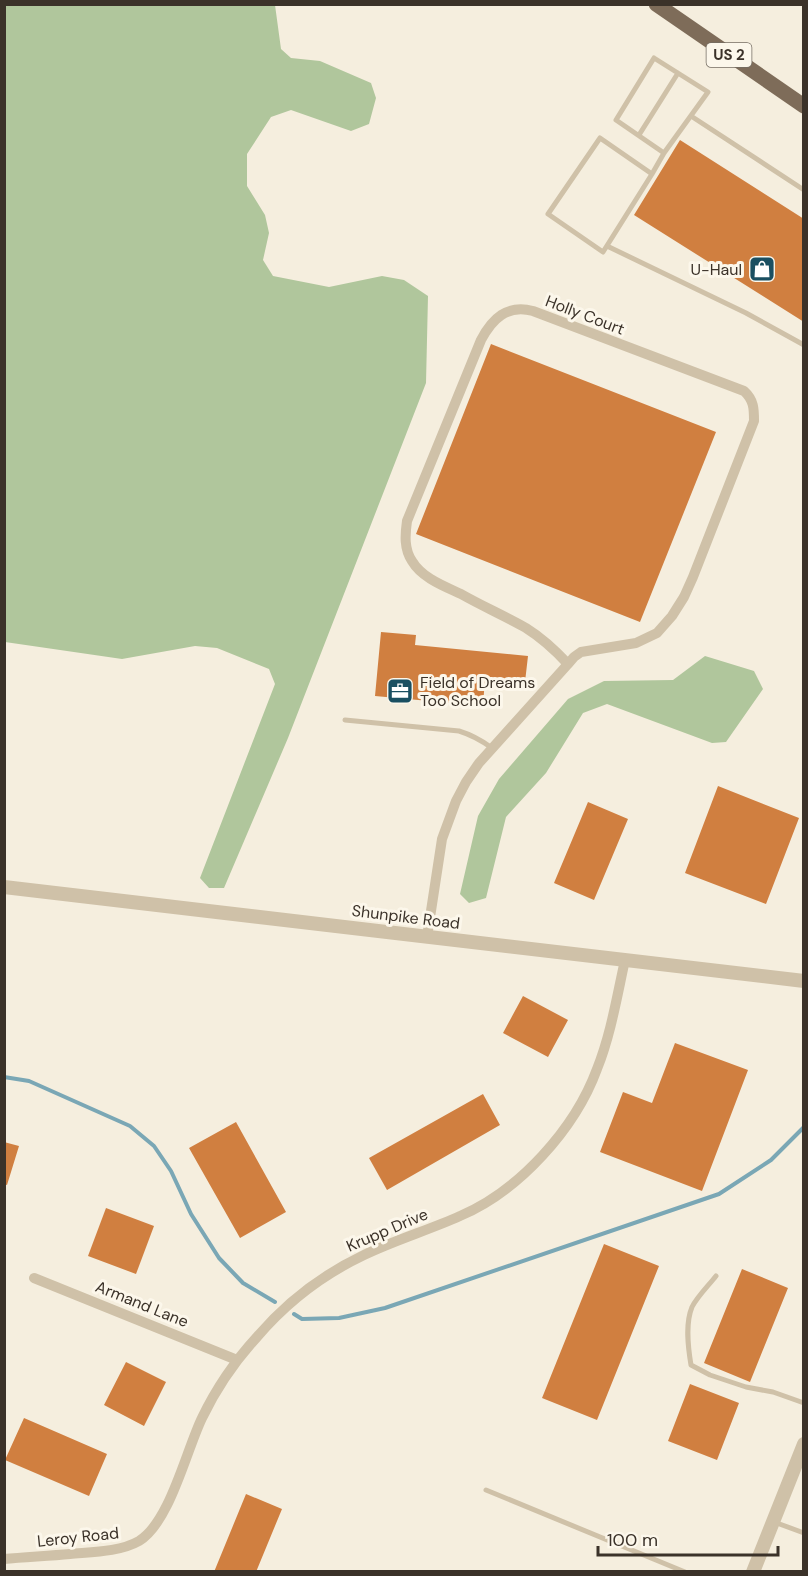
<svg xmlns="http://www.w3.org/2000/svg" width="808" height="1576" viewBox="0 0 808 1576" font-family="'DM Sans',sans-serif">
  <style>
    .green { fill: #b0c69c }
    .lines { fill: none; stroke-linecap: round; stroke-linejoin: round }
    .stream { stroke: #7aa7b5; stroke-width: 4 }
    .building { fill: #d07f40 }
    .service { stroke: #cfc1a8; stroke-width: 5 }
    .minor { stroke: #cfc1a8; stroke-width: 10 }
    .tertiary { stroke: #cfc1a8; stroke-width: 14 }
    .primary { stroke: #7e6c59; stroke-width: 15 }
    .labels { text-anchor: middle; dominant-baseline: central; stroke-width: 6; stroke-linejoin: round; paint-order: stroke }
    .shield { fill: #fcf7eb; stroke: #756d63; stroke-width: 1.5 }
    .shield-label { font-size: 15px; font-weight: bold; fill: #3b3229 }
    .poi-label { font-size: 16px; fill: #3b3229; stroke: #fcf7eb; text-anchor: end }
    .street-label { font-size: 16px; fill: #3b3229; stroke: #fcf7eb }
  </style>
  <rect width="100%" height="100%" fill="#f5eede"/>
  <path class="green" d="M5 4 275 5 281 49 291 58 320 61 371 83 376 98 369 124 351 131 291 110 271 117 247 154V186L265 215 269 233 263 260 273 276 329 287 382 276 404 280 428 296 426 383 288 738 224 888H209L200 878 275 684 269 669 217 648 195 646 122 659 5 642Z
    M705 656 754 671 763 689 726 742 712 743 607 704 583 713 546 773 506 817 486 898 469 903 460 894 478 816 499 779 568 699 604 681 673 680Z"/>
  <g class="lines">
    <path class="stream" d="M4 1077 29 1081 130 1126 154 1146 171 1171 191 1214 219 1258 243 1283 275 1302
      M294 1314 302 1319 339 1318 385 1308 719 1194 771 1160 804 1127"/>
  </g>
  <path class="building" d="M680 140 804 219V322L634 215Z
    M491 344 716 432 640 622 416 534Z
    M381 632 416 635 415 645 528 656 525 682 485 678 483 706 375 696Z
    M718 786 799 818 766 904 685 873Z
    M588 802 628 819 594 900 554 883Z
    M523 996 568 1020 548 1057 503 1033Z
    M675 1043 748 1070 702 1191 600 1152 623 1092 652 1103Z
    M483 1094 500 1125 387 1190 369 1158Z
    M236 1122 286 1212 240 1238 189 1148Z
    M4 1142 19 1146 7 1185 4 1184Z
    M106 1208 154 1226 136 1274 88 1256Z
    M604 1244 659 1266 597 1420 542 1398Z
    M742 1269 788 1288 750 1382 704 1363Z
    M126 1362 166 1382 144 1426 104 1405Z
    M690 1384 739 1403 717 1460 668 1441Z
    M24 1418 107 1454 89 1496 5 1460Z
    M246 1494 282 1509 256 1572H214Z"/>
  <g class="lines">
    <path class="service" d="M654 58 708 92 664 153 616 120Z
      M691 116 804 190
      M639 135 678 73
      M652 174 603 252 548 214 600 138 652 174 664 153
      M607 246 746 313 804 345
      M345 720 459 731C472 735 481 740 492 748
      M716 1276C709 1285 697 1297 692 1307 685 1324 688 1347 691 1365L710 1375 746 1387 773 1392 804 1403
      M486 1490 685 1572
      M774 1522 804 1533"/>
    <path class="minor" d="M427 937 442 839 456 801 466 782 479 763 568 664 574 657 581 652 636 643 657 633 672 616 684 597 693 577 754 421C754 409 754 400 744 391L533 311C507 304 492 319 481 340L407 521C405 535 404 549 412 561 422 578 444 586 461 594 482 606 505 616 526 628 542 638 555 650 568 664
      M34 1278 237 1360
      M4 1559C26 1557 48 1556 70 1554 91 1552 120 1552 139 1541 170 1522 186 1451 202 1418 216 1389 235 1361 257 1337 286 1303 324 1274 364 1255 395 1240 429 1230 460 1216 519 1191 575 1129 597 1069 611 1034 617 996 625 960"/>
    <path class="tertiary" d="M4 887 804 981
      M753 1572 804 1444"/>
    <path class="primary" d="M656 4 804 106"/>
  </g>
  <defs>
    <symbol id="shop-square" viewBox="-11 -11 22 22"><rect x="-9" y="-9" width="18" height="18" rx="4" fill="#1a4f61" stroke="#fcf7eb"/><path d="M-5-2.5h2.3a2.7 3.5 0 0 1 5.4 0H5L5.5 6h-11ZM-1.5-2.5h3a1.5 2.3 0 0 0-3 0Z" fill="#fff"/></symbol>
    <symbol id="office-square" viewBox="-11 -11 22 22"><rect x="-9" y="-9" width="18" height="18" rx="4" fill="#1a4f61" stroke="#fcf7eb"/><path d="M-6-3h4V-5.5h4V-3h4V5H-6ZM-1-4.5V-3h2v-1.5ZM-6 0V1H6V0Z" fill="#fff"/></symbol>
  </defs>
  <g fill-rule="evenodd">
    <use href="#shop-square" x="747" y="254" width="30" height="30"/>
    <use href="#office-square" x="385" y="676" width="30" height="30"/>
  </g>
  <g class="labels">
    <rect class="shield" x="706.5" y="43" width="45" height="24" rx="4.5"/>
    <g class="shield-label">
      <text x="729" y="55">US 2</text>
    </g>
    <g class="poi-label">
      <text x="742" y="269">U-Haul</text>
      <text x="420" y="682" text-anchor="start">Field of Dreams<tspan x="420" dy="18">Too School</tspan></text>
    </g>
    <g class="street-label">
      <text transform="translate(585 315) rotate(21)">Holly Court</text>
      <text transform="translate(406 917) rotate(7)">Shunpike Road</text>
      <text transform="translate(387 1230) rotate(-23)">Krupp Drive</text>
      <text transform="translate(142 1304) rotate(22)">Armand Lane</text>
      <text transform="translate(78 1537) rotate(-6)">Leroy Road</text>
    </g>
  </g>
  <rect width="808" height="1576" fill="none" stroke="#3b3229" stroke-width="12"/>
  <path d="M598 1546v9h180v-9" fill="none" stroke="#3b3229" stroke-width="3"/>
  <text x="607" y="1546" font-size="18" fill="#3b3229" stroke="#fcf7eb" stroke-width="4.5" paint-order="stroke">100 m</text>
</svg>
